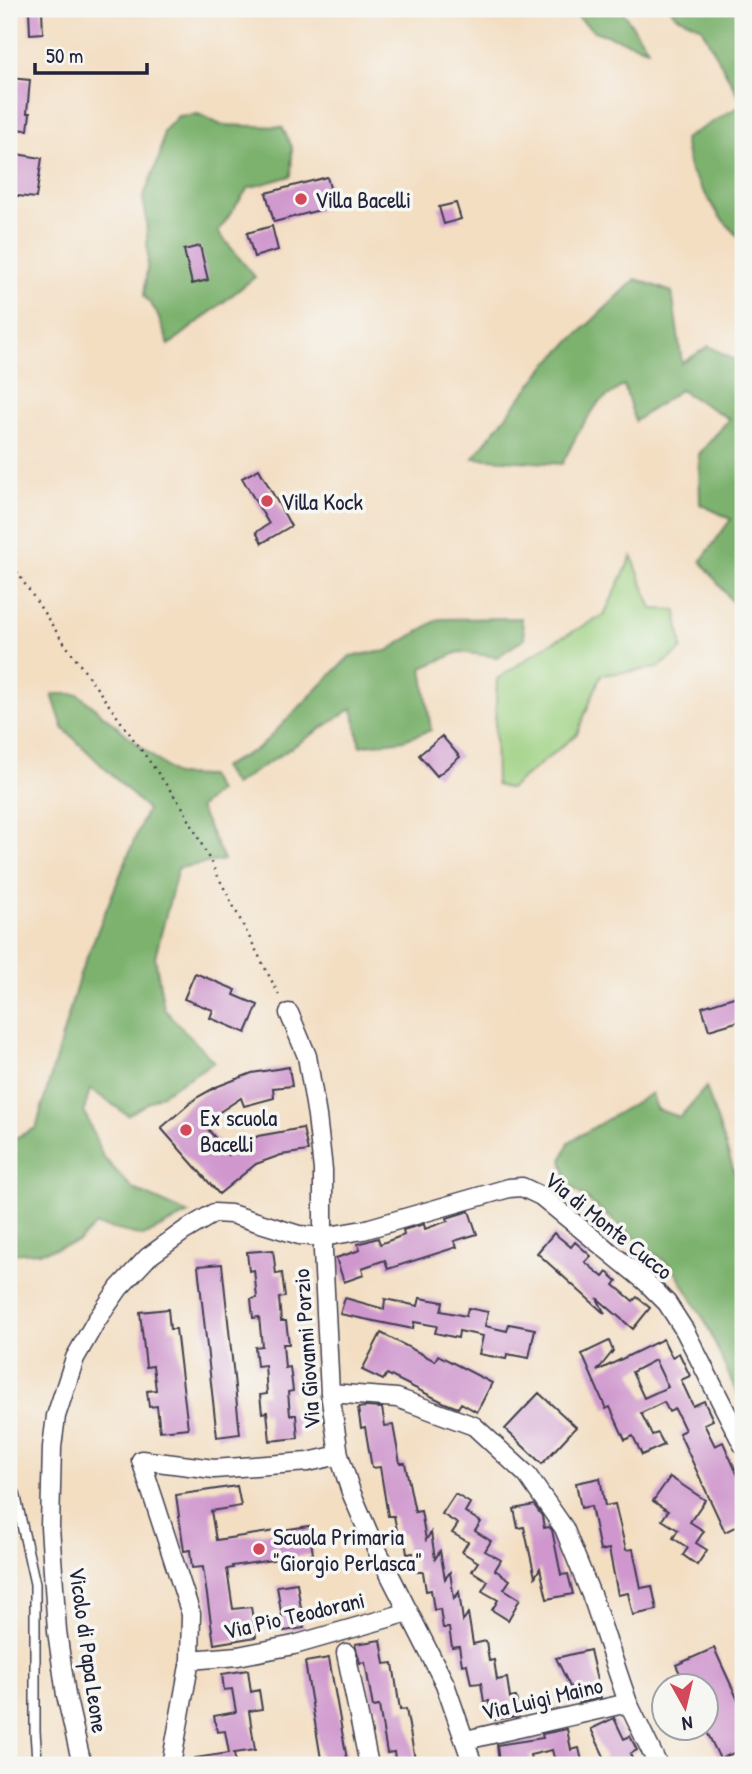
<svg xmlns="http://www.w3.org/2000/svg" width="752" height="1774" viewBox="0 0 752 1774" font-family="'Patrick Hand',sans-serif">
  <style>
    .green { fill: #9cd080; stroke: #5f795e; stroke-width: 2 }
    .forest { fill: #7db26e; stroke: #506a54; stroke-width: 2 }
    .building { fill: #cf97cd; fill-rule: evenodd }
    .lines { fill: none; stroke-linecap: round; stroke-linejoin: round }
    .service-casing { stroke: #413e4f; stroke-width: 12 }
    .minor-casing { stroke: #413e4f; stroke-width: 21 }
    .path { stroke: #413e4f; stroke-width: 2.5; stroke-dasharray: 2 5; stroke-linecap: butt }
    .service { stroke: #fff; stroke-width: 9 }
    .minor { stroke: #fff; stroke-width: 18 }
    .poi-dot { fill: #d1495b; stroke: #f6f6f2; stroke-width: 2.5 }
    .labels { text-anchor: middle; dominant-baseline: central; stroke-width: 7; stroke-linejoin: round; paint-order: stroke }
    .poi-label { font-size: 23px; fill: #22223b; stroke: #f6f6f2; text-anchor: start }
    .street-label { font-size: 23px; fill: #22223b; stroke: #f6f6f2 }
  </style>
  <rect width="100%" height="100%" fill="#f6f6f2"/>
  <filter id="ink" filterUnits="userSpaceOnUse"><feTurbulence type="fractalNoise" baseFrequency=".0143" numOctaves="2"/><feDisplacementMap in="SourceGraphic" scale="14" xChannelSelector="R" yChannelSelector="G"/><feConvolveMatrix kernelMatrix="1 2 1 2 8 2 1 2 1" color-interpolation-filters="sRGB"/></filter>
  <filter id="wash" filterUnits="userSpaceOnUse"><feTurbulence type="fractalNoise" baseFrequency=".00686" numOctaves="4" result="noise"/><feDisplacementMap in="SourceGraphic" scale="28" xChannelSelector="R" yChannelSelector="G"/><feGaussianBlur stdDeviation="1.57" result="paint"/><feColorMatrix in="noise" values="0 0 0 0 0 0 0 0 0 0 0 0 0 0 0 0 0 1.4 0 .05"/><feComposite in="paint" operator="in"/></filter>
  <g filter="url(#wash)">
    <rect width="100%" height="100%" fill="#f3dec2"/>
    <path class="green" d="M632 556 652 609 676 610 682 649 658 668 601 675 577 734 510 789 496 785 495 726 497 679 549 644 604 615Z"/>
    <path class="forest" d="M569 9H621L648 49 594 31Z
      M671 9H737L743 20V242L720 217 690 170 684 139 743 104 701 27 675 15Z
      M198 114 221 125 282 127 292 147 291 176 248 188 218 232 255 277 169 345 156 311 144 296 148 258 146 214 143 198 160 155 164 131 178 116Z
      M636 279 672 292 682 363 709 346 743 365V616L701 561 731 519 700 504 699 454 729 419 680 390 635 421 624 385 599 402 580 429 562 464 473 458 548 363Z
      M521 618 525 638 497 657 459 652 422 668 431 730 404 740 360 746 353 708 234 785 222 767 259 748 350 656 387 651 439 619Z
      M52 694H78L175 775 209 776 218 791 199 808 224 860 178 868 155 957 164 1009 214 1062 128 1115 90 1089 84 1111 103 1157 133 1189 189 1214 143 1236 96 1225 78 1242 42 1252 9 1254V1141L36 1128 80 974 147 809 63 728Z
      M706 1087 743 1198V1407L705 1321 673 1268 568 1184 562 1160 569 1142 652 1093 656 1109 680 1117Z"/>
    <g id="blocks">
      <path class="building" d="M29 10H42L43 33 30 34Z
        M9 78 30 80 27 113H30L28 130 9 129Z
        M9 153 42 158 36 198 9 195Z
        M327 177 335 206 274 222 266 193Z
        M456 203 461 219 444 224 439 207Z
        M272 226 278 250 254 257 247 233Z
        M200 246 208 280 192 284 184 250Z
        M259 469 291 526 262 543 256 532 269 524 242 478Z
        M442 736 460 757 437 776 419 755Z
        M195 973 236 990 234 995 258 1005 246 1033 210 1018 213 1010 184 999Z
        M743 994V1020L709 1030 702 1007Z
        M289 1067 292 1086 273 1088 274 1098 244 1106 241 1098 203 1123 229 1155 238 1147 258 1136 303 1128 308 1151 281 1155 256 1164 219 1194 161 1128 196 1098 216 1087 252 1073Z
        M469 1211 477 1234 454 1241 457 1247 388 1269 385 1260 362 1268 364 1275 344 1282 336 1258 360 1250 358 1244 378 1238 380 1244 404 1235 403 1230 424 1224 425 1229 448 1221 447 1218Z
        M554 1233 571 1247 575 1242 591 1256 585 1262 603 1277 607 1272 617 1281 614 1285 633 1301 637 1297 650 1308 633 1329 597 1298 605 1314 537 1253Z
        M273 1250 276 1274 282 1273 285 1297 279 1298 281 1321H286L289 1344H283L285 1368 290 1367 293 1391 288 1392 290 1415H296L298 1438 270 1441 267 1412 262 1413 260 1395 267 1394 265 1365 257 1366 255 1347 262 1346 259 1317 253 1318 251 1299 257 1298 254 1270 249 1271 247 1252Z
        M222 1264 240 1434 217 1437 198 1266Z
        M345 1298 384 1309 385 1299 418 1306 420 1298 443 1302 441 1311 466 1316 468 1308 488 1312 485 1326 507 1331 509 1324 535 1329 529 1358 507 1354 506 1359 479 1354 483 1336 459 1331 458 1338 435 1333 437 1326 414 1322 413 1329 340 1314Z
        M168 1309 170 1329H176L188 1428 160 1431 157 1406 149 1407 147 1391 156 1390 153 1366 146 1367 140 1312Z
        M381 1333 435 1361 438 1355 492 1383 477 1412 461 1403 458 1408 445 1403 387 1374 383 1380 362 1370Z
        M663 1339 672 1357 679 1353 690 1376 681 1380 693 1406 704 1401 713 1420 704 1424 715 1446 723 1442 743 1487V1523L725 1532 679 1433 685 1430 675 1409 669 1412 664 1402 641 1413 652 1435 658 1433 664 1445 642 1455 633 1436 625 1440 610 1407 606 1409 582 1354 609 1341 613 1351 597 1371ZM655 1360 668 1387 644 1398 632 1372Z
        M539 1393 576 1427 542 1464 505 1429Z
        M365 1407 382 1408 385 1426 393 1425 400 1463H405L415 1512 421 1511 426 1540 431 1532 435 1559 440 1551 445 1579 450 1572 454 1599 459 1592 463 1621 468 1613 473 1644 486 1641 489 1661 494 1660 497 1680 507 1678 510 1698 516 1697 519 1716 492 1720 489 1701 484 1702 481 1683 471 1684 467 1664 462 1665 459 1646 452 1647 449 1628H443L440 1609 434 1610 431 1590 426 1591 423 1572H416L413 1553 407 1554 404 1534 398 1535 394 1516H388L380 1467 372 1468 365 1427 361 1428 358 1408Z
        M670 1477 705 1500 690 1522 704 1531 696 1543 707 1550 697 1565 683 1555 688 1548 673 1538 678 1530 662 1520 668 1511 653 1501Z
        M600 1478 605 1506 615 1504 626 1550 633 1549 641 1588 652 1586 657 1610 633 1615 628 1593 618 1595 609 1549 600 1551 591 1506 581 1508 576 1483Z
        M237 1486 241 1506 211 1511 216 1540 309 1526 313 1554 232 1566 233 1568 227 1569 233 1609 251 1607 256 1637 214 1644 203 1567 192 1568 190 1550 184 1551 176 1495Z
        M455 1494 470 1503 465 1512 481 1522 475 1531 491 1541 485 1551 501 1560 495 1570 510 1580 504 1589 520 1599 508 1620 492 1610 498 1600 482 1591 488 1581 472 1571 478 1562 462 1552 468 1542 452 1533 458 1524 442 1514Z
        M534 1505 542 1516 544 1528 549 1527 552 1530 561 1575 568 1574 573 1594 547 1599 540 1568 535 1577 524 1527 518 1528 514 1509Z
        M297 1583 304 1628 284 1631 277 1586Z
        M381 1640 385 1664 393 1663 400 1710 406 1709 416 1765H396L394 1752 387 1753 379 1706 373 1707 365 1662 360 1663 355 1644Z
        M714 1648 743 1711V1749L720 1759 706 1730V1686H686L676 1665Z
        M590 1650 601 1698 578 1703 556 1658Z
        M329 1658 348 1765H322L305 1662Z
        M248 1670 251 1692 259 1690 262 1709 249 1711 255 1750 234 1753 236 1765H196L195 1758 229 1753 225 1731 217 1732 214 1716 236 1712 232 1689 224 1690 222 1674Z
        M614 1718 624 1739 630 1736 637 1750 630 1754 635 1765H608L591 1729Z
        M567 1729 571 1750 579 1748 583 1765H556L552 1750 530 1755 532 1765H508L507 1762 499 1763 497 1745 543 1738 542 1734Z"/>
    </g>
  </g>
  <g filter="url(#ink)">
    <use href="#blocks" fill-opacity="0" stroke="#413e4f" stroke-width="2"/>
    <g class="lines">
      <defs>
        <path id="service" d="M9 15 14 9
          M15 1493 35 1584V1731L37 1761 41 1765"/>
        <path id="minor" d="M289 1013 307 1056 317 1116 323 1170V1251L330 1393 339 1455 351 1492 369 1534 445 1684 473 1765
          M330 1393 397 1398 474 1426 527 1475 564 1528 594 1602 628 1703 658 1765
          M346 1653 369 1765
          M190 1660 238 1656 294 1645 409 1612
          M466 1740 628 1703
          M82 1765 66 1695 57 1631 50 1527 52 1447 56 1416 75 1358 96 1321 119 1288 148 1257 184 1231 214 1213 231 1214 299 1235 323 1237 363 1230 509 1188 522 1187 541 1196 645 1281 667 1303 685 1331 743 1445
          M171 1765 190 1660 191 1614 141 1460 214 1469 308 1462 339 1455"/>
      </defs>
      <use href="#service" class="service-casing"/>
      <use href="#minor" class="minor-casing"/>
      <path class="path" d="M9 560 60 637 183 808 281 999"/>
      <use href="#service" class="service"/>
      <use href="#minor" class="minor"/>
    </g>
  </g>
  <g class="poi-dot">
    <circle cx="301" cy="199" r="7"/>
    <circle cx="267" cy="501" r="7"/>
    <circle cx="186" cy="1130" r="7"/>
    <circle cx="259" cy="1549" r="7"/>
  </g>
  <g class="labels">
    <g class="poi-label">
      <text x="315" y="199">Villa Bacelli</text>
      <text x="281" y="501">Villa Kock</text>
      <text x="200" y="1117">Ex scuola<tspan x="200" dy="26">Bacelli</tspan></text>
      <text x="273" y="1536">Scuola Primaria<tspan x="273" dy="26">"Giorgio Perlasca"</tspan></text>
    </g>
    <g class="street-label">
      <text transform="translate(609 1225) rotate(39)">Via di Monte Cucco</text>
      <text transform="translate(306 1349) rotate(-94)">Via Giovanni Porzio</text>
      <text transform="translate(294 1615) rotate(-13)">Via Pio Teodorani</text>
      <text transform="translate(89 1650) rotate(82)">Vicolo di Papa Leone</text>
      <text transform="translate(542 1698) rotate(-13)">Via Luigi Maino</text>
    </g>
  </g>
  <rect width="752" height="1774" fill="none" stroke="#f6f6f2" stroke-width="35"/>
  <g transform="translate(685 1707) rotate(172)"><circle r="33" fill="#f6f6f2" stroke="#a1a1a9" stroke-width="2"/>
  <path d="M0-5L12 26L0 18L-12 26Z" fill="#d1495b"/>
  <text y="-10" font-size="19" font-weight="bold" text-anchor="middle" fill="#22223b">N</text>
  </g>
  <path d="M35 63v10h112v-10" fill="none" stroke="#22223b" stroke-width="3.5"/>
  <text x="46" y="63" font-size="21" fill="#22223b" stroke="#f6f6f2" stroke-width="5" paint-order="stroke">50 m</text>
</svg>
